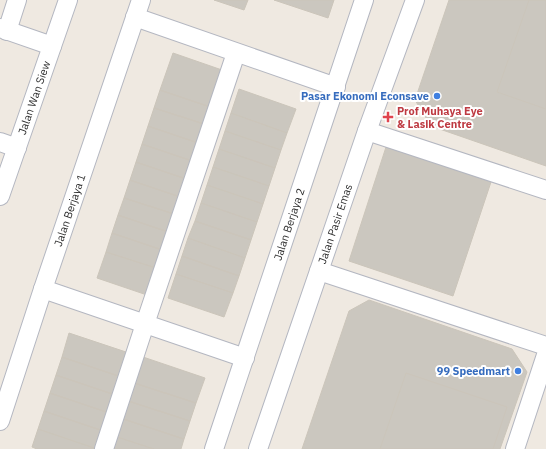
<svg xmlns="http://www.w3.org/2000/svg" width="546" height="449" viewBox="0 0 546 449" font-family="'IBM Plex Sans',sans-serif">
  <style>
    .building { fill: #cbc7bf; stroke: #cbc5ba }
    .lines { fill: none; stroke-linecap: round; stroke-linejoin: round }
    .minor-casing { stroke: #b4b7c1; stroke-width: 20 }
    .minor { stroke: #fff; stroke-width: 18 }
    .shop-dot { fill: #3f7fe0; stroke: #fff; stroke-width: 1.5 }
    .health-dot { fill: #e0444e; stroke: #fff; stroke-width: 1.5 }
    .labels { text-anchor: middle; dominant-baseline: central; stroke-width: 4; stroke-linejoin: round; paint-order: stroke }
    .shop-label { font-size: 11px; font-weight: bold; fill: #366cbe; stroke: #fff; text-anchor: end }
    .street-label { font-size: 11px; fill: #2e2e2e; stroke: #fff }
    .health-label { font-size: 11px; font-weight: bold; fill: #be3a42; stroke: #fff; text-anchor: start }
  </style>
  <rect width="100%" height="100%" fill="#efe9e1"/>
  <path class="building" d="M214 0H248L244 10Z
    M274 0H334L328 18Z
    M449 0H546V166L431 126 415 100Z
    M529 0H546V109L497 92Z
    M173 53 222 70 210 107 160 90Z
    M239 89 296 109 287 133 231 113Z
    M160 90 210 107 204 124 154 108Z
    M154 108 204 124 198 143 148 126Z
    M231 113 287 133 281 150 225 131Z
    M148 126 198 143 192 161 142 144Z
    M225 131 281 150 275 168 219 149Z
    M142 144 192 161 186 179 136 162Z
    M386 147 491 182 453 296 349 261Z
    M219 149 275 168 269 186 213 167Z
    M136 162 186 179 180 197 130 180Z
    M213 167 269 186 263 204 207 185Z
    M130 180 180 197 174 214 124 198Z
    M207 185 263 204 257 222 201 203Z
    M124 198 174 214 168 232 118 215Z
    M201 203 257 222 251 240 195 221Z
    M118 215 168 232 162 250 112 233Z
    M195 221 251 240 245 258 188 238Z
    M112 233 162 250 156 268 106 252Z
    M188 238 245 258 239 276 182 256Z
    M106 252 156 268 147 295 97 278Z
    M182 256 239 276 233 293 176 274Z
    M176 274 233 293 224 317 168 298Z
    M369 300 512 349 527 372 500 449H302L349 311Z
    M69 333 129 353 121 377 62 357Z
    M62 357 121 377 115 395 56 375Z
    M143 357 205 378 196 403 134 383Z
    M406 373 507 407 493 449H380Z
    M56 375 115 395 109 413 50 393Z
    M134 383 196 403 190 421 128 401Z
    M50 393 109 413 103 431 44 411Z
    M128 401 190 421 184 439 123 419Z
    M44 411 103 431 97 449 38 429Z
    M123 419 184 439 181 449H154L117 437Z
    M38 429 97 449H37L32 447Z
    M117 437 154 449H113Z"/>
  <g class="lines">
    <defs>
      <g id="minor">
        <path d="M135 17 336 87"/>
        <path d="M0 28 52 46"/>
        <path d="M7 31 17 0"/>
        <path d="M367 131 546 190"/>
        <path d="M0 142 17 148"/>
        <path id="s1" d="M0 196 68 0"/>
        <path d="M319 271 546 346"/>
        <path d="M43 289 245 358"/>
        <path id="s2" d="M0 421 43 289 141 0"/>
        <path d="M104 449 145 324 236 53"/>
        <path id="s3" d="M214 449 364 0"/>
        <path id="s4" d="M258 449 367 131 415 0"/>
        <path d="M515 449 546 355"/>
      </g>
    </defs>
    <use href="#minor" class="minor-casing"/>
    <use href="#minor" class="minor"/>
  </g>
  <g class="shop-dot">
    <circle cx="437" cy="96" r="4"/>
    <circle cx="518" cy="371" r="4"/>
  </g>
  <path class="health-dot" d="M386 111h4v4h4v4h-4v4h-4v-4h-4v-4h4z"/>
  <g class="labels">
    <g class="shop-label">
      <text x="429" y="96">Pasar Ekonomi Econsave</text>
      <text x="510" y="371">99 Speedmart</text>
    </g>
    <g class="street-label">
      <text stroke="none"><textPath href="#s1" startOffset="104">Jalan Wan Siew</textPath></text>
      <text stroke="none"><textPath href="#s2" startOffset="222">Jalan Berjaya 1</textPath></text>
      <text stroke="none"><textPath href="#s4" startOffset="238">Jalan Pasir Emas</textPath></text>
      <text stroke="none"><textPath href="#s3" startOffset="237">Jalan Berjaya 2</textPath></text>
    </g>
    <g class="health-label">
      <text x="397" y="111">Prof Muhaya Eye<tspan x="397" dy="13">&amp; Lasik Centre</tspan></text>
    </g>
  </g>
</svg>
